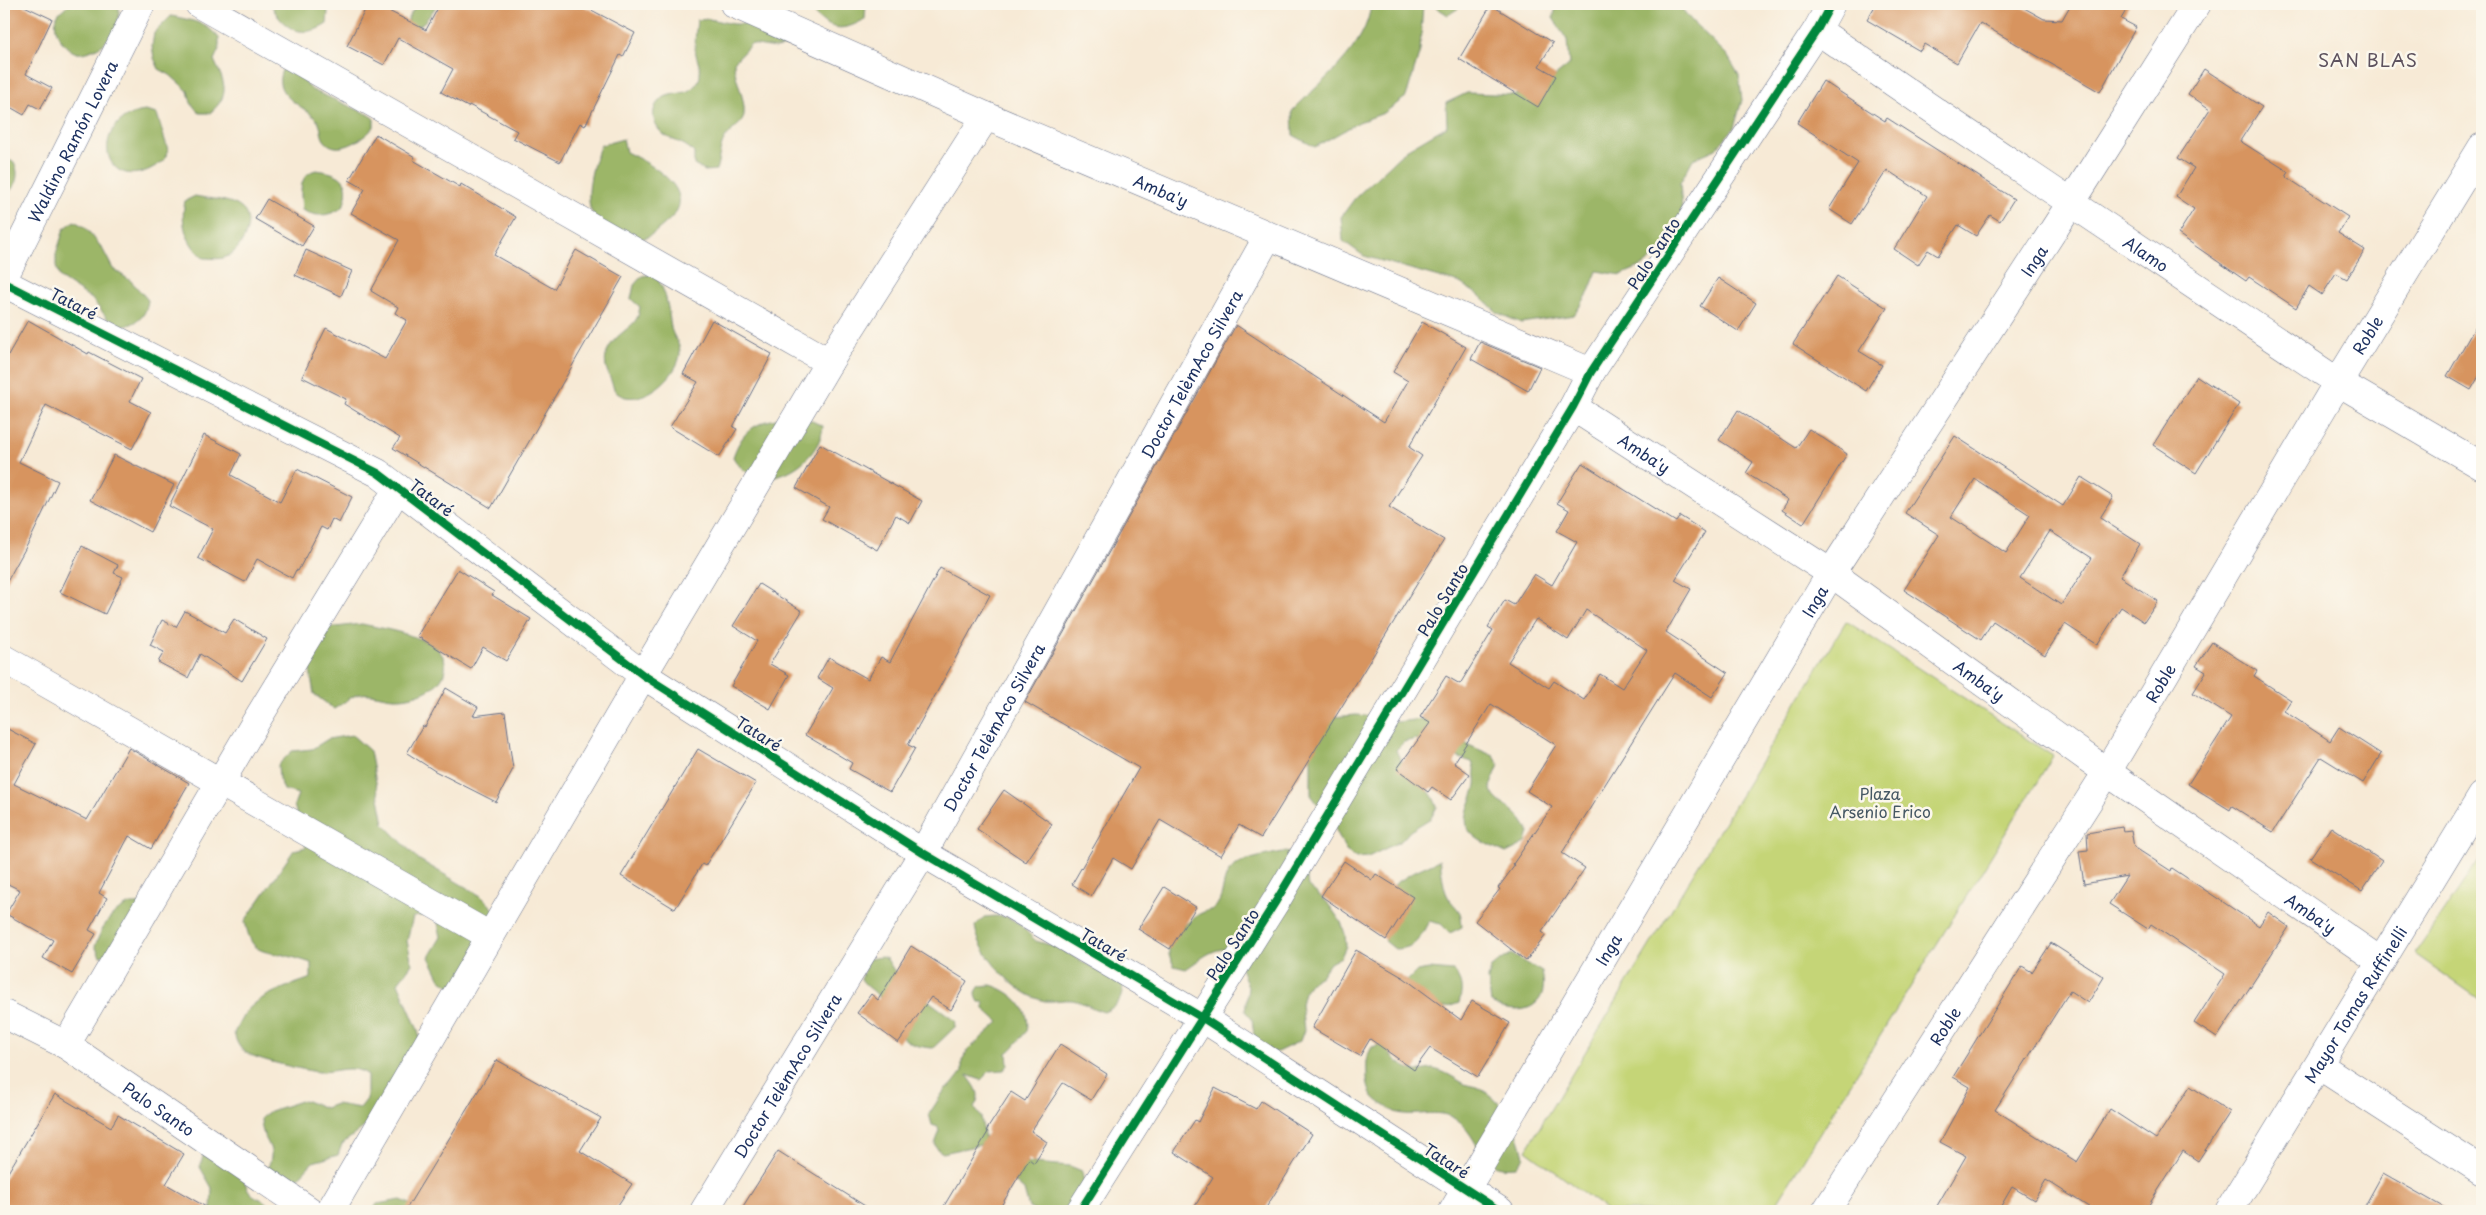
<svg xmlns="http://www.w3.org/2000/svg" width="2486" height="1215" viewBox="0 0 2486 1215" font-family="'Playpen Sans',sans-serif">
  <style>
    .green { fill: #c5d577; stroke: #70826a }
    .forest { fill: #9cb668; stroke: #5c7263 }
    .building { fill: #d7945e; fill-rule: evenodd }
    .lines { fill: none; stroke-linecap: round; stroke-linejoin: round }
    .street-casing { stroke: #687088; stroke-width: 29 }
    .street { stroke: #fff; stroke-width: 28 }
    .cycleway-casing { stroke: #fbf7ec; stroke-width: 11 }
    .cycleway { stroke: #00873e; stroke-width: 8 }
    .labels { text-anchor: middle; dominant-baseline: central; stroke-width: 5; stroke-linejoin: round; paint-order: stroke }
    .street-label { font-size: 16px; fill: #1b2f5e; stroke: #fbf7ec }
    .park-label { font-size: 16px; fill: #465864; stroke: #fbf7ec }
    .neighbourhood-label { font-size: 18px; letter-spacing: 1px; fill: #5d525e; stroke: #fbf7ec }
  </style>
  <rect width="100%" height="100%" fill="#fbf7ec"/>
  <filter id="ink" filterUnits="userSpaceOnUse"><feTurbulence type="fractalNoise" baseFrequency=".02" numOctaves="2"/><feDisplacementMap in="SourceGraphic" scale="10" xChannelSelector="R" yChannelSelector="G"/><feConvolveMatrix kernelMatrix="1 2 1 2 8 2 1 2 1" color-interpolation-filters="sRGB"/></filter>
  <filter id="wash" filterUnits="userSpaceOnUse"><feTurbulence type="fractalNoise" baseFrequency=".0096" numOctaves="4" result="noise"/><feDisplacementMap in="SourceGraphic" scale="20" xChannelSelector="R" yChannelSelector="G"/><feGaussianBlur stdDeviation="1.12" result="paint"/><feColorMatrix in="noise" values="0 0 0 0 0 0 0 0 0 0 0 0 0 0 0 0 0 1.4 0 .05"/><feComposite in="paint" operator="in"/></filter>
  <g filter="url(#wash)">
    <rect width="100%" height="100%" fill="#f7ead6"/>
    <path class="green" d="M1846 621 2053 756 1772 1211H1608L1526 1150Z
      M2482 855V1001L2415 954Z"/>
    <path class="forest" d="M69 4H119C120 25 114 39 95 49 90 51 83 54 77 53 63 49 50 28 58 14 60 11 66 7 69 4Z
      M271 4H324L328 11 327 24C302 40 282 29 271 4Z
      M417 4H438C430 14 424 27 410 29L408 18Z
      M804 4H866L865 19C835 37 825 25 804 4Z
      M1371 4H1423L1420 51 1406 97 1384 113 1359 122 1315 147 1293 135 1292 111C1321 81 1367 48 1371 4Z
      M1431 4H1465L1448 15Z
      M1557 4H1678L1691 20 1727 55 1739 75 1742 100 1734 128 1716 149 1693 159 1680 183 1684 233 1644 265 1621 275 1597 271 1588 294 1574 315 1521 323 1498 313 1480 296 1460 283 1364 256 1343 241 1341 217 1355 198 1406 150 1447 126 1446 103 1467 93 1521 95 1549 81 1569 65 1567 40 1553 18Z
      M171 16C191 20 206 22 219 38V49L214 60C224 82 232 94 210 113H199L191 103 188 91 170 75 159 69 154 58 152 46 154 33Z
      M709 19 733 24H782L789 34 787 46 775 48 751 44 734 62C734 80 746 97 744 115 742 125 732 129 727 136 719 145 720 159 716 170L705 171 694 165V153C682 139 671 143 660 131 650 120 651 102 667 96 678 92 689 95 697 83 705 72 695 59 695 47 695 38 696 29 697 20Z
      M282 70 295 72 312 90 370 115 374 119V127C365 138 337 158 324 140 320 134 322 125 316 119 302 104 271 96 282 70Z
      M145 111 157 114 168 150 164 161C157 165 150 170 143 172 99 185 92 118 145 111Z
      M623 139 626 152C651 164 703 192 667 222 659 229 651 237 641 239 628 241 616 237 607 229 600 223 593 217 590 208 586 190 593 161 601 145Z
      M4 159 14 162C21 176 15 188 4 197Z
      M316 170C341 173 353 180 343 207 330 216 317 218 302 210 301 195 297 175 316 170Z
      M195 196C208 199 231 199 241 208 257 220 242 251 226 257 220 260 210 258 203 258 186 242 180 224 185 201Z
      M74 221 85 227 102 248 113 269 131 281 148 300C146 320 134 325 115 328L92 299 60 278 56 267V254L64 229Z
      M654 274C667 290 668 308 671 327 672 336 680 342 680 352 680 377 637 411 616 392 613 389 612 382 610 378 607 371 604 363 606 356 610 336 632 329 637 318 639 315 639 310 640 307L631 299 634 285 642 276Z
      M801 416 823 426C820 466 757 500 733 457 745 421 768 419 801 416Z
      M362 624C384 629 441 637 445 662 449 687 414 699 395 698 384 698 371 692 360 694 352 695 341 705 334 709L314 694 308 659 327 628Z
      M1356 715 1386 717 1397 722 1421 719 1432 722 1450 737 1494 756 1499 765 1490 787C1495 803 1503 802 1514 812 1521 818 1525 824 1529 832L1526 843 1506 853C1496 848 1482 843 1474 836 1458 823 1471 804 1475 789 1478 780 1475 771 1472 762L1437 750 1416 739 1404 742 1396 750C1406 777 1430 782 1437 807L1431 818 1410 831 1401 841 1368 857 1356 858 1346 851 1334 826 1311 795V746L1332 717Z
      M352 735 370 751 384 824 418 859 481 896 498 913 459 993 440 979 429 957 441 937 436 914 413 917 407 941 412 964 398 983 418 1030 422 1055 381 1114 342 1144 338 1155 313 1162 295 1181 275 1192 265 1173C281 1144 261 1146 261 1118L270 1111 304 1100 325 1108 336 1104 360 1108 367 1099V1074C350 1064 338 1072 319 1072 307 1071 254 1059 245 1052 238 1047 236 1040 234 1033 238 1026 241 1018 246 1012 260 994 290 986 311 978V963C302 960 293 957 284 955 256 951 251 950 245 921L294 850 306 847 294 805 298 794 284 790 279 779 278 765 292 751 312 749 328 739Z
      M1282 852 1294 853 1304 862 1308 886 1327 902 1341 922 1345 934 1346 946 1341 957 1330 963 1321 976 1311 982 1304 992 1301 1004 1304 1030 1300 1041 1275 1053 1255 1044 1252 1019 1245 1011 1248 987 1240 965 1239 953C1218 942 1204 957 1186 969L1174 966 1169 955V944C1183 928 1192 913 1214 909 1224 897 1221 890 1226 877 1232 859 1266 856 1282 852Z
      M1439 860C1443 871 1442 884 1447 895 1455 910 1461 905 1462 927L1450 933 1441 924 1429 921C1419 939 1417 948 1395 949L1385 941 1390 930 1395 884 1415 871Z
      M131 904H143L153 910 156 923C152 929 130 948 124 951 117 955 107 955 100 956L95 946C102 927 111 911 131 904Z
      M996 916 1007 917 1018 923 1036 941 1057 947 1123 985C1122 1000 1118 1006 1104 1012 1092 1009 1084 1002 1072 1000 1063 999 1054 1002 1045 1001 1017 996 978 954 975 926L984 917Z
      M1511 954 1542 972C1551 1009 1519 1018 1491 1003L1488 979 1491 967Z
      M881 957 887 959 893 969 907 985 956 1021 955 1027 933 1048C895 1046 897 1025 880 999 876 991 866 987 861 979L868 959Z
      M1429 969 1453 971C1462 982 1463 989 1459 1003L1448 1007 1424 1008 1400 988 1417 971Z
      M991 985C1011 991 1032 1008 1027 1031 1019 1039 1016 1046 1007 1053L1008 1065 1004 1070 990 1071 981 1080 967 1075C975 1087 983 1093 974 1107L981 1117 985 1141 980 1145 943 1153 938 1150 935 1144 939 1133 938 1127 932 1125 929 1114 946 1088 951 1086 962 1072V1060L968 1050 999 1022 984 1009V1002H979C975 995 975 992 980 986Z
      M1383 1044C1390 1057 1403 1069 1418 1071 1423 1071 1428 1069 1433 1069 1445 1071 1454 1078 1465 1084 1469 1086 1475 1086 1479 1088 1505 1102 1519 1130 1524 1157L1516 1167C1475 1172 1484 1139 1455 1119 1437 1107 1415 1119 1395 1112 1391 1110 1386 1106 1382 1104 1372 1098 1368 1091 1367 1079 1367 1066 1365 1058 1372 1047Z
      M214 1155 243 1171C247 1206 263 1191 272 1211H211L212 1188 200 1167 203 1156Z
      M1021 1162 1070 1166 1082 1171 1084 1182 1076 1204 1066 1211H1035L1029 1208 1024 1190 1015 1182Z
      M401 1200 427 1211H372L377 1204Z"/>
    <g id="blocks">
      <path class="building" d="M4 4H20L52 19 26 74 52 88 40 109 30 104 24 115 10 107 4 119Z
        M368 4H375L426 30 440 4H580L635 33 623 57 620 55 585 126 580 123 560 162 513 138 517 131 469 105 468 107 441 92 453 69 398 38 384 65 347 46Z
        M1876 4H2017L2044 19 2062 20 2071 4H2130L2121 19 2136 27 2100 92 1980 23 1957 63 1924 44 1920 51 1867 20Z
        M1491 5 1553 43 1539 66 1556 76 1538 107 1459 59Z
        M2204 69 2262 107 2240 141 2289 172 2286 177 2348 217 2338 233 2365 250 2347 279 2336 273 2322 295 2309 286 2296 308 2249 277 2246 281 2178 234 2194 209 2176 197 2194 168 2178 158 2210 109 2188 94Z
        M1823 81 1885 121 1887 118 2014 199 2000 221 1990 215 1976 236 1958 225 1938 256 1928 250 1918 265 1894 249 1927 196 1887 170 1852 224 1829 209 1858 163 1797 123Z
        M376 134 415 157 413 160 460 187 461 184 516 217 494 255 554 289 576 250 623 277 491 508 393 448 400 438 344 404 346 399 302 377 326 328 385 359 407 320 395 313 398 307 371 291 399 240 351 213 365 189 349 180Z
        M267 199 314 226 302 246 255 219Z
        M306 250 352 271 341 296 295 275Z
        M1837 276 1887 308 1859 351 1882 365 1866 391 1793 344Z
        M1718 278 1756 303 1738 331 1700 306Z
        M2482 315V371L2471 390 2447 376Z
        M28 320 88 354 89 352 141 379 130 401 151 412 132 449 46 405 19 462 58 481 31 538 4 587V362Z
        M712 320 772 354 733 427 737 429 719 457 670 427 698 382 683 374Z
        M1422 322 1466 347 1409 447 1422 456 1389 507 1444 540 1261 838 1239 825 1221 856 1160 820 1131 869 1113 858 1091 896 1072 884 1139 768 1025 702 1236 325 1384 422 1408 381 1393 372Z
        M1480 342 1540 367 1528 391 1471 359Z
        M2197 376 2239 404 2196 473 2153 445Z
        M1738 410 1796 448 1809 429 1847 454 1803 524 1782 510 1788 500 1746 473 1753 462 1719 440Z
        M204 435 241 454 231 475 280 502 297 469 352 497 339 523 332 519 327 530 321 527 298 571 296 570 292 578 257 559 245 582 198 558 213 529 169 506Z
        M1955 436 2063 506 2081 477 2113 497 2100 518 2140 544 2120 577 2158 601 2144 622 2121 607 2097 645 2065 624 2045 655 1993 621 1981 640 1904 590 1939 535 1905 513ZM1975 479 2030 515 2006 553 1951 517ZM2050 531 2092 558 2061 605 2020 578Z
        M820 444 922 501 910 523 896 515 877 550 822 519 829 507 796 488Z
        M114 455 174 485 150 532 90 500Z
        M1582 463 1676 522 1680 516 1705 532 1675 580 1691 589 1666 632 1728 673 1712 697 1675 673 1562 853 1585 868 1542 932 1546 935 1526 961 1475 921 1500 889 1498 888 1515 865 1513 864 1552 807 1527 791 1556 745 1491 704 1454 763 1470 774 1451 800 1432 787 1428 792 1397 769 1430 723 1420 717 1446 676 1460 684 1493 630 1488 627 1505 600 1514 605 1534 574 1552 585 1577 542 1557 531 1569 510 1557 503ZM1586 610 1647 650 1622 688 1600 674 1584 700 1554 681 1549 688 1508 662 1536 619 1568 640Z
        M82 546 118 565 114 573 123 577 105 614 60 592Z
        M940 568 990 595 908 745 915 748 890 792 849 769 852 763 805 735 833 688 817 678 829 657 868 679 881 657 890 662Z
        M458 569 494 592 492 595 531 619 506 661 483 647 471 669 417 636Z
        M759 584 802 611 770 664 789 675 770 709 731 686 757 641 733 626Z
        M185 611 225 633 234 619 267 639 242 681 200 654 188 678 158 662 164 652 150 645 162 620 176 627Z
        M2212 642 2257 671 2254 676 2291 700 2284 711 2330 741 2339 727 2381 754 2363 783 2321 757 2273 832 2232 806 2230 810 2188 784 2231 717 2193 693 2206 672 2196 666Z
        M446 688 478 707 473 716 505 712 513 769 496 802 435 771 407 753 423 726 425 727Z
        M4 727 36 744 14 784 87 820 129 748 189 783 151 849 129 836 99 893 107 898 89 930 96 934 72 974 43 958 53 940 6 914 20 890 4 882Z
        M698 749 756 783 731 824 705 866 702 864 675 909 621 876Z
        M1004 790 1052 824 1026 862 977 829Z
        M2122 827 2123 831 2131 830 2134 847 2171 871 2172 868 2259 926 2268 912 2289 927 2217 1038 2194 1023 2225 974 2151 924 2148 929 2109 904 2127 876 2084 884 2079 851 2088 850 2087 833Z
        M2331 827 2382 861 2362 891 2310 858Z
        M1344 861 1372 880 1376 874 1413 897 1386 940 1321 896Z
        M1164 887 1196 907 1170 949 1138 929Z
        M2051 943 2104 977 2088 1003 2070 991 1995 1110 2077 1162 2110 1109 2156 1139 2190 1086 2230 1112 2198 1161 2183 1151 2145 1211H2095L2046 1180 2034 1200 2012 1187 1998 1211H1934L1966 1156 1940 1142 1970 1087 1953 1077 2022 966 2032 972Z
        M911 946 967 981 951 1010 931 997 898 1043 857 1013 871 994 878 1000Z
        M1356 950 1404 978 1461 1020 1472 1001 1510 1023 1478 1077 1430 1048 1414 1070 1370 1039 1360 1056 1312 1028Z
        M1060 1044 1107 1074 1091 1100 1063 1083 1031 1131 1047 1142 1034 1163 1029 1159 998 1211H941L988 1132 986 1131 1011 1092 1025 1101Z
        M497 1060 601 1118 580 1151 632 1184 614 1211H405Z
        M1215 1088 1256 1109 1261 1101 1312 1134 1264 1211H1192L1213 1177 1174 1152 1195 1120 1198 1122Z
        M55 1094 111 1127 118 1115 184 1154 166 1184 213 1211H4V1179Z
        M778 1151 873 1211H740Z
        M2383 1173 2450 1211H2362Z"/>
    </g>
  </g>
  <g filter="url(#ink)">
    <use href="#blocks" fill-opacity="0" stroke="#687088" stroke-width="1"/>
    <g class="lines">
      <defs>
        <g id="street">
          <path d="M199 4 829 362"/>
          <path id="s1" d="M734 4 986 116 1591 372"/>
          <path id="s2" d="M1817 30 1951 122 2338 382 2482 466"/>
          <path id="s3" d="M4 277 141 4"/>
          <path d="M4 283 378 473 643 675 923 853 1201 1017 1500 1211"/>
          <path id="s4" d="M1573 407 1831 573 2107 772 2380 961"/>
          <path d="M4 659 490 936"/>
          <path id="s5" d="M4 1014 66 1045 310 1211"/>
          <path d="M66 1045 255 723 398 488"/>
          <path d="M2320 1066 2482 1171"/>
          <path d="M330 1211 643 675 829 362 986 116"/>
          <path id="s6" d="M704 1211 923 853 1268 236"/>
          <path d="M1080 1211 1276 901 1573 407 1591 372 1817 30 1831 4"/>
          <path id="s7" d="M1453 1211 1831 573 2071 203 2197 4"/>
          <path id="s8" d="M1826 1211 2107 772 2338 382 2482 147"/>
          <path id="s9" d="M2229 1211 2482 796"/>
        </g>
      </defs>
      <use href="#street" class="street-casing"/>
      <use href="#street" class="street"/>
      <defs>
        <path id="cycleway" d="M4 283 378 473 643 675 923 853 1201 1017 1500 1211
          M1080 1211 1276 901 1573 407 1591 372 1817 30 1831 4"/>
      </defs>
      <use href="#cycleway" class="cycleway-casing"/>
      <use href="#cycleway" class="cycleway"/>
    </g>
  </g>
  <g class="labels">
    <g class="street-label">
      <text stroke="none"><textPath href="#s3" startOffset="152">Waldino Ramón Lovera</textPath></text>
      <text stroke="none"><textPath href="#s1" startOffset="466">Amba'y</textPath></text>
      <text transform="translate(1653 253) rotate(-57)">Palo Santo</text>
      <text stroke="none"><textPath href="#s2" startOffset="398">Alamo</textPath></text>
      <text stroke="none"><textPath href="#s7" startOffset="1114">Inga</textPath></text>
      <text transform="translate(74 303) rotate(27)">Tataré</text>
      <text stroke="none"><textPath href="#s8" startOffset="1030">Roble</textPath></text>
      <text stroke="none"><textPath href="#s6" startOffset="969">Doctor TelèmAco Silvera</textPath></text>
      <text stroke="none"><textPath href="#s4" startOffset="85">Amba'y</textPath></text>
      <text transform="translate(432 497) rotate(37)">Tataré</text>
      <text transform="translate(1442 599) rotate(-59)">Palo Santo</text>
      <text stroke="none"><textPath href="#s7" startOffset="709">Inga</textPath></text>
      <text stroke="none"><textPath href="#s4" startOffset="490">Amba'y</textPath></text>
      <text stroke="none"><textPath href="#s8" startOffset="625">Roble</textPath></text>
      <text stroke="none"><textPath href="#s6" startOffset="564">Doctor TelèmAco Silvera</textPath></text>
      <text transform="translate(759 733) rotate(32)">Tataré</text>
      <text stroke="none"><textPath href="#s4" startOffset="895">Amba'y</textPath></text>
      <text transform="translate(1104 944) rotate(30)">Tataré</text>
      <text transform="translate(1232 944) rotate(-57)">Palo Santo</text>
      <text stroke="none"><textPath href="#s7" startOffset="304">Inga</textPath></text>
      <text stroke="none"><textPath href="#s9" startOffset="242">Mayor Tomas Ruffinelli</textPath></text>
      <text stroke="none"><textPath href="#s8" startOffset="220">Roble</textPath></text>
      <text stroke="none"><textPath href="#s6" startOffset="159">Doctor TelèmAco Silvera</textPath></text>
      <text stroke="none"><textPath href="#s5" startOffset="182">Palo Santo</textPath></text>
      <text transform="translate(1447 1160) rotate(33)">Tataré</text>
    </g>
    <g class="park-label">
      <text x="1880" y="793">Plaza<tspan x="1880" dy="18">Arsenio Erico</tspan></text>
    </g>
    <g class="neighbourhood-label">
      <text x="2368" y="59">SAN BLAS</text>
    </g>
  </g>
  <rect width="2486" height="1215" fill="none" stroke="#fbf7ec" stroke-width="20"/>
</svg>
